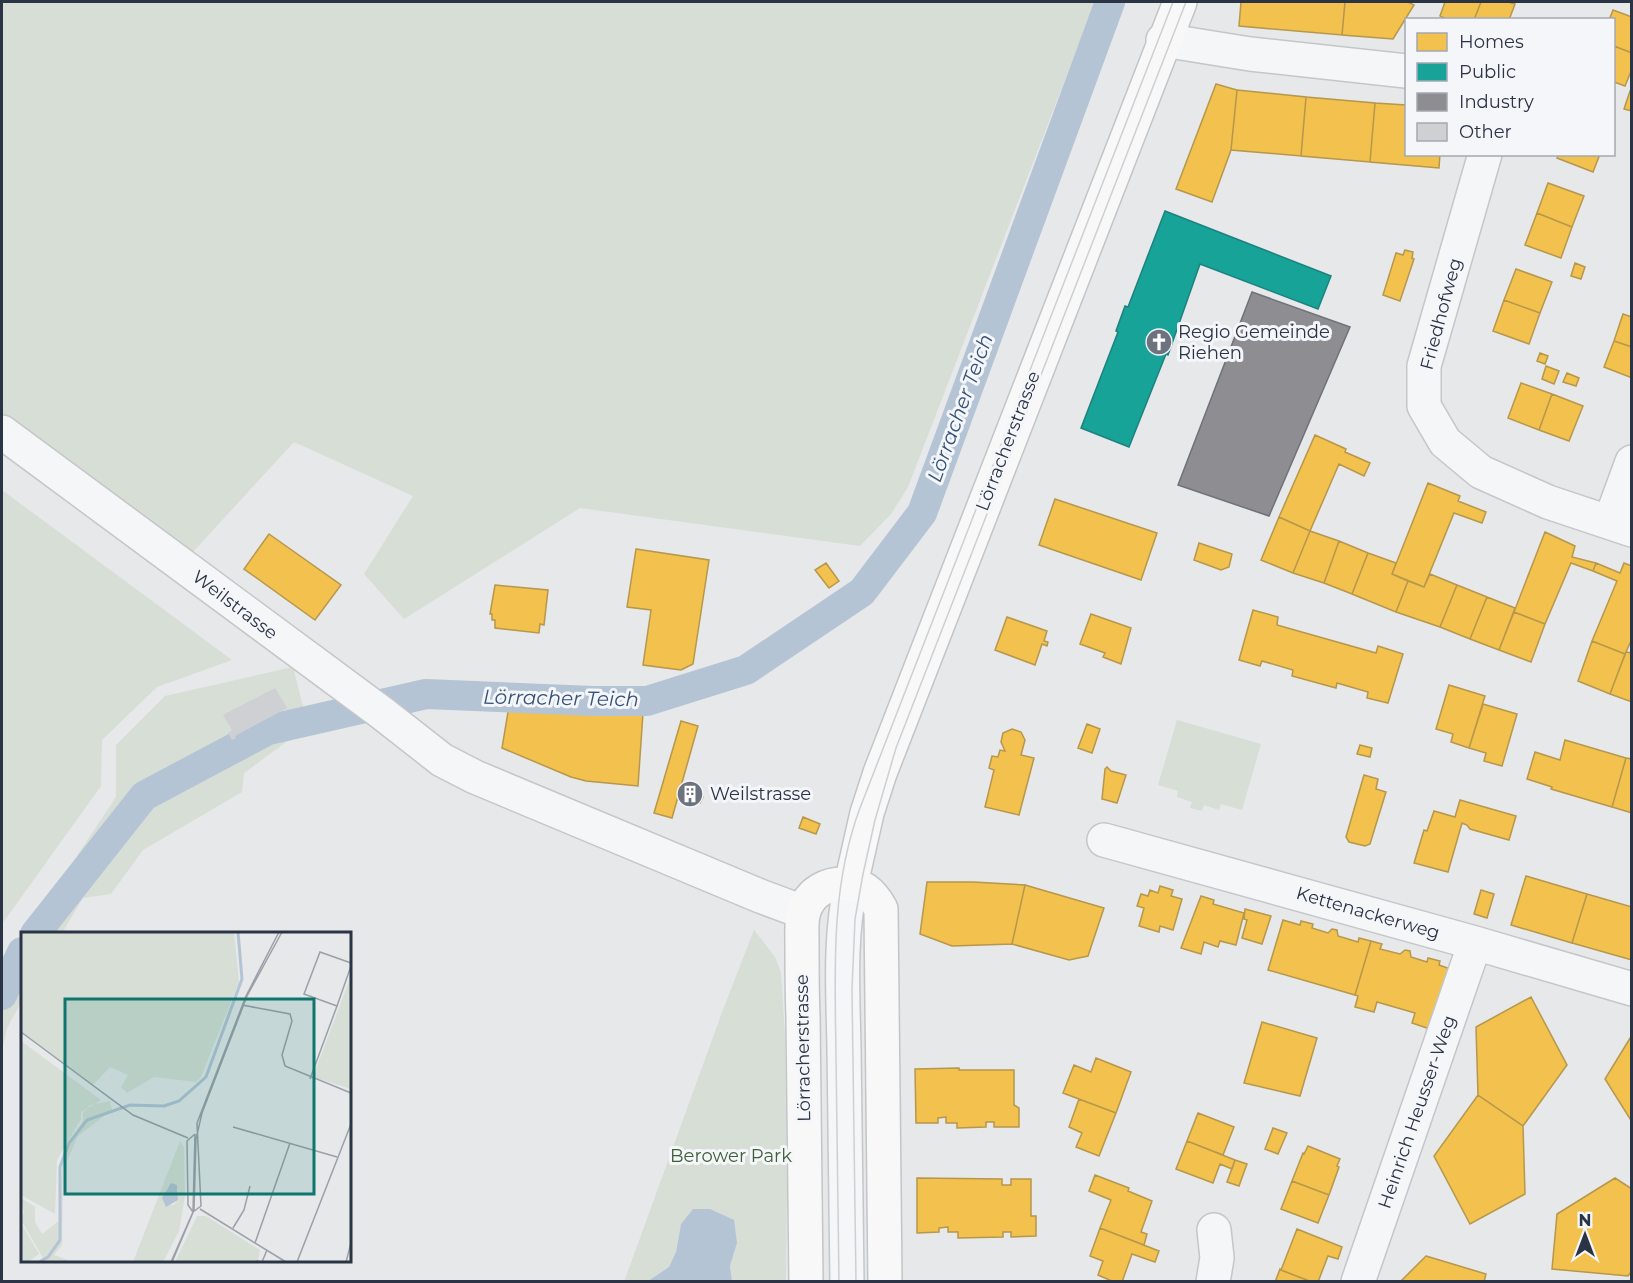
<svg xmlns="http://www.w3.org/2000/svg" width="1633" height="1283" viewBox="0 0 1633 1283" font-family="Montserrat,sans-serif">
  <style>
    .green { fill: #d6ded6 }
    .water { fill: #b4c4d5 }
    .homes { fill: #f2c14e; stroke: #b6974b; stroke-width: 1.5 }
    .public { fill: #17a398; stroke: #1d827f; stroke-width: 1.5 }
    .industry { fill: #8d8d92; stroke: #70727b; stroke-width: 1.5 }
    .lines { fill: none; stroke-linecap: round; stroke-linejoin: round }
    .canal { stroke: #b4c4d5; stroke-width: 30 }
    .building { fill: #ced0d3 }
    .minor-casing { stroke: #c4c6c8; stroke-width: 36 }
    .major-casing { stroke: #c2c5c8; stroke-width: 36 }
    .minor { stroke: #f5f6f7; stroke-width: 33 }
    .major { stroke: #f8f8f8; stroke-width: 33 }
    .tram { stroke: #cecfd2; stroke-width: 1.5 }
    .labels { text-anchor: middle; dominant-baseline: central; stroke-width: 6; stroke-linejoin: round; paint-order: stroke }
    .street-label { font-size: 18px; fill: #2b3445; stroke: #f4f6f9 }
    .poi-label { font-size: 18px; fill: #2b3445; stroke: #f4f6f9; text-anchor: start }
    .park-label { font-size: 18px; fill: #3f6138; stroke: #f4f6f9 }
    .water-label { font-size: 20px; font-style: italic; fill: #34527a; stroke: #f4f6f9 }
    .inset-river { fill: none; stroke: #b4c4d5; stroke-width: 3 }
    .inset-road { fill: none; stroke: #9ba0a8; stroke-width: 1.5 }
    .view { fill: #0f766e; fill-opacity: 0.15; stroke: #0f766e; stroke-width: 3 }
    .inset-edge { fill: none; stroke: #2b3445; stroke-width: 3 }
  </style>
  <rect width="100%" height="100%" fill="#e6e8ea"/>
  <path class="green" d="M2 2H1095L908 487 891 514 860 546 580 508 404 619 364 574 413 496 294 442 181 565 2 432Z
    M2 490 232 660 157 687 102 740 101 786 2 924Z
    M293 667 308 726 244 773 242 792 143 850 111 894 83 898 62 933 29 934 51 895 116 797V745L165 696Z
    M1177 720 1261 744 1242 810 1221 804 1219 810 1204 805 1202 811 1190 808 1192 802 1177 797 1178 791 1158 785Z
    M754 930 775 957 781 973 785 1036 787 1190 786 1281H732L730 1266 737 1243 693 1209 681 1224 676 1252 669 1267 648 1281 624 1282 724 1007Z
    M22 945V1001L7 1028 2 1051V982Z"/>
  <path class="water" d="M693 1209H710L734 1220 737 1243 730 1266 732 1281H648L669 1267 676 1252 681 1224Z"/>
  <path class="homes" d="M1241 2H1345L1342 35 1239 26Z
    M1345 2H1408L1414 5 1393 39 1342 35Z
    M1445 2H1481L1474 20H1448L1440 16Z
    M1481 2H1508L1515 4 1509 20H1474Z
    M1613 10 1632 17V53L1614 46V20H1609Z
    M1614 46 1632 53V69L1625 86 1614 82Z
    M1216 84 1237 90 1231 150 1212 202 1176 189Z
    M1237 90 1306 97 1301 156 1231 150Z
    M1630 91 1632 92V111L1624 109Z
    M1306 97 1375 103 1370 162 1301 156Z
    M1375 103 1406 105V154H1440L1439 168 1370 162Z
    M1559 154H1600L1593 172 1557 158Z
    M1548 183 1584 196 1572 227 1537 213Z
    M1537 213 1572 227 1561 258 1525 245Z
    M1405 250 1413 252 1412 258 1414 259 1400 301 1383 295 1396 253 1403 255Z
    M1575 263 1585 267 1581 279 1571 276Z
    M1516 269 1552 282 1540 313 1504 300Z
    M1504 300 1540 313 1529 344 1493 331Z
    M1623 314 1632 317V347L1614 341Z
    M1614 341 1632 347V378L1604 367Z
    M1540 353 1548 356 1545 364 1537 361Z
    M1546 366 1559 371 1554 384 1542 379Z
    M1567 373 1579 378 1576 386 1563 382Z
    M1521 383 1552 394 1539 430 1508 418Z
    M1552 394 1583 406 1569 441 1539 430Z
    M1315 435 1346 449 1345 452 1370 463 1364 476 1339 464 1310 531 1279 517Z
    M1428 483 1460 496 1458 501 1486 512 1482 523 1454 513 1424 587 1392 574Z
    M1055 499 1157 533 1141 580 1039 545Z
    M1279 517 1310 531 1293 573 1261 560Z
    M1310 531 1339 541 1324 583 1293 573Z
    M1545 532 1575 546 1572 557 1596 563 1593 571 1571 563 1545 624 1514 612Z
    M269 534 341 585 315 620 244 569Z
    M1339 541 1368 553 1352 594 1324 583Z
    M1199 543 1232 554 1229 567 1221 570 1194 560Z
    M636 549 709 560 693 664 681 670 643 665 651 610 627 607Z
    M1368 553 1396 563 1392 574 1408 581 1396 612 1352 594Z
    M826 563 839 581 829 588 815 570Z
    M1596 563 1620 573 1624 563 1632 566V639L1625 654 1592 641 1617 581 1593 571Z
    M1430 574 1457 585 1440 627 1396 612 1408 581 1424 587Z
    M495 585 548 590 544 625 540 624 539 633 495 628V620H492V614H490Z
    M1457 585 1487 597 1470 639 1440 627Z
    M1487 597 1515 608 1499 650 1470 639Z
    M1253 610 1278 617 1277 625 1376 653 1378 646 1403 654 1388 703 1367 698 1368 692 1337 683 1336 688 1292 676 1293 670 1262 661 1260 666 1239 660Z
    M1514 612 1545 624 1531 662 1499 650Z
    M1091 614 1131 628 1121 664 1103 657 1105 653 1080 644Z
    M1007 617 1047 631 1044 641 1048 642 1047 646 1042 644 1035 665 995 650Z
    M1592 641 1625 654 1610 694 1578 681Z
    M1626 652 1632 653V702L1610 694Z
    M1449 685 1485 696 1469 748 1451 742 1453 734 1436 729Z
    M1483 704 1517 714 1502 766 1484 761 1486 753 1469 748Z
    M509 706 643 713 638 786 586 781 571 777 502 748Z
    M681 721 698 726 672 818 654 813Z
    M1087 724 1100 729 1092 753 1078 748Z
    M1012 729 1021 732 1025 740 1021 755 1034 758 1019 815 985 807 994 770 989 768 992 756 998 757 1000 750 1005 751 1001 742 1003 733Z
    M1565 740 1626 758 1612 807 1551 789 1552 787 1527 779 1535 752 1560 760Z
    M1360 745 1372 748 1370 757 1357 754Z
    M1626 758 1632 759V813L1612 807Z
    M1107 767 1111 771 1126 775 1117 803 1102 799 1105 769Z
    M1364 775 1378 779 1376 789 1386 792 1370 844 1365 846 1349 842 1346 837Z
    M687 791 703 797 700 803 685 797Z
    M1460 800 1516 816 1509 840 1470 829 1467 825 1462 823 1448 872 1414 863 1424 830 1427 831 1434 811 1455 817Z
    M803 817 820 824 816 834 799 828Z
    M1526 876 1587 894 1572 943 1511 925Z
    M927 882H973L1025 885 1012 944 952 946 920 934Z
    M1025 885 1104 908 1088 956 1069 960 1012 944Z
    M1160 886 1173 890 1171 896 1182 899 1173 930 1160 926 1159 932 1139 926 1144 908 1137 906 1141 894 1148 896 1150 890 1158 893Z
    M1481 890 1494 894 1487 918 1474 914Z
    M1587 894 1632 907V960L1572 943Z
    M1201 896 1214 900 1213 904 1244 913 1236 945 1220 941 1218 947 1204 942 1201 954 1181 948Z
    M1245 909 1271 916 1262 944 1242 938 1247 920 1244 919Z
    M1283 920 1300 925 1301 921 1313 924 1312 928 1328 933 1332 929 1337 930 1338 936 1358 942 1359 938 1371 941 1355 995 1268 970Z
    M1371 941 1382 944 1380 949 1400 954 1405 950 1410 951 1411 957 1427 962 1428 958 1440 961 1439 965 1456 971 1430 1029 1412 1023 1415 1013 1377 1002 1374 1012 1355 1007 1358 996 1355 995Z
    M1531 997 1567 1065 1523 1126 1478 1095 1476 1027Z
    M1262 1022 1317 1038 1300 1096 1244 1083Z
    M1632 1035V1122L1605 1079Z
    M1096 1058 1131 1072 1116 1113 1063 1093 1074 1065 1091 1072Z
    M959 1068V1070H1014V1105L1019 1108V1127H994V1122H986V1127L957 1128V1123H946V1117L938 1118V1123H916L915 1069Z
    M1478 1095 1523 1126 1525 1194 1470 1224 1434 1156Z
    M1079 1099 1116 1113 1099 1156 1076 1147 1082 1133 1069 1127Z
    M1198 1113 1234 1127 1223 1155 1187 1141Z
    M1273 1128 1287 1133 1278 1154 1265 1149Z
    M1187 1141 1235 1160 1232 1169 1220 1164 1213 1183 1176 1169Z
    M1308 1146 1340 1159 1337 1166 1339 1167 1329 1195 1292 1181 1303 1153 1304 1154Z
    M1235 1160 1247 1164 1239 1186 1227 1182Z
    M1095 1175 1129 1188 1128 1191 1152 1201 1141 1232 1147 1234 1144 1245 1100 1228 1111 1200 1089 1191Z
    M917 1178 1002 1179V1185H1011V1179H1031V1216H1036V1236L1011 1237V1232H1003V1237L958 1238V1232H948V1227L939 1228V1232L917 1233Z
    M1615 1178 1632 1189V1271L1628 1276 1552 1269 1557 1214Z
    M1292 1181 1329 1195 1318 1223 1281 1209Z
    M1100 1228 1159 1251 1155 1262 1132 1254 1122 1282H1114L1098 1275 1103 1261 1090 1256Z
    M1297 1229 1342 1247 1338 1259 1328 1256 1318 1282H1312L1281 1270Z
    M1426 1256 1486 1274 1484 1282H1400Z
    M1280 1269 1281 1270 1312 1282H1275Z"/>
  <path class="public" d="M1165 211 1331 276 1318 309 1200 264 1168 355 1166 354 1129 447 1081 428 1118 332 1116 331 1125 306 1128 307Z"/>
  <path class="industry" d="M1252 292 1350 327 1269 516 1178 485Z"/>
  <g class="lines">
    <path class="canal" d="M35 934 144 796 268 730 426 694 593 701H647L746 670 862 592 922 513 1110 2
      M2 995 22 952"/>
  </g>
  <path class="building" d="M275 688 287 708 235 736 236 738 232 740 228 733 232 730 223 715Z"/>
  <g class="lines">
    <defs>
      <path id="minor" d="M1163 40 1250 54 1406 71
        M1485 154 1424 366V406L1445 442 1481 472 1548 502 1632 530
        M2 432 382 713 442 760 475 777 760 896 803 912
        M1610 522 1632 462
        M1104 840 1475 943 1632 989
        M847 1282C846 1204 845 1126 844 1048 843 994 839 937 851 884
        M1213 1282 1217 1258 1214 1230
        M1358 1282 1475 943"/>
      <path id="major" d="M851 884 867 813 880 773 1180 2
        M806 1282C805 1193 804 1105 803 1016 802 992 802 967 802 943 802 933 801 920 804 911 810 892 827 883 846 884 863 884 874 896 881 909L885 1282"/>
    </defs>
    <use href="#minor" class="minor-casing"/>
    <use href="#major" class="major-casing"/>
    <use href="#minor" class="minor"/>
    <use href="#major" class="major"/>
    <path class="tram" d="M839 1282C838 1207 837 1132 836 1057 835 973 830 888 860 808L1173 2
      M856 1282 852 989 855 919 863 874 875 820 896 748 1186 2"/>
  </g>
  <defs>
    <symbol id="church-disc" viewBox="-11 -11 22 22"><circle r="9.5" fill="#6c737f" stroke="#f4f6f9"/><path d="M-1.2-6h2.4v3.5h3.3v2.4h-3.3V6h-2.4V-.1h-3.3v-2.4h3.3Z" fill="#fff"/></symbol>
    <symbol id="building-disc" viewBox="-11 -11 22 22"><circle r="9.5" fill="#6c737f" stroke="#f4f6f9"/><path d="M-4-6H4V6H1V3H-1V6H-4ZM-2.5-4.3h1.7v1.8h-1.7ZM.8-4.3h1.7v1.8H.8ZM-2.5-1h1.7V.8h-1.7ZM.8-1h1.7V.8H.8Z" fill="#fff"/></symbol>
  </defs>
  <g fill-rule="evenodd">
    <use href="#church-disc" x="1144" y="327" width="30" height="30"/>
    <use href="#building-disc" x="675" y="779" width="30" height="30"/>
  </g>
  <g class="labels">
    <g class="street-label">
      <text transform="translate(1441 314) rotate(-75)">Friedhofweg</text>
      <text transform="translate(1008 441) rotate(-69)">Lörracherstrasse</text>
      <text transform="translate(235 605) rotate(37)">Weilstrasse</text>
      <text transform="translate(1368 913) rotate(16)">Kettenackerweg</text>
      <text transform="translate(803 1048) rotate(-91)">Lörracherstrasse</text>
      <text transform="translate(1417 1112) rotate(-71)">Heinrich Heusser-Weg</text>
    </g>
    <g class="poi-label">
      <text x="1178" y="332">Regio Gemeinde<tspan x="1178" dy="21">Riehen</tspan></text>
      <text x="710" y="794">Weilstrasse</text>
    </g>
    <g class="park-label">
      <text x="731" y="1156">Berower Park</text>
    </g>
    <g class="water-label">
      <text transform="translate(960 408) rotate(-70)">Lörracher Teich</text>
      <text transform="translate(561 698) rotate(1)">Lörracher Teich</text>
    </g>
  </g>
  <g transform="translate(21 932)">
    <rect width="330" height="330" fill="#e6e8ea"/>
    <path d="M0 0H213L218 50 180 145 175 150 133 145 106 161 100 155 107 143 89 135 72 153 0 100ZM330 44V157L295 146 293 142ZM0 109 80 168 60 180V187L36 228 34 282 0 263ZM89 169 91 178 57 204 42 238 41 313 33 323 52 330H17L22 326 0 288 3 280 0 266 14 275V290L21 302 38 289 42 221 62 189V181L69 173ZM159 209 163 215 164 264 158 299 142 330H112ZM148 254 157 256V268L153 273 143 272ZM176 284H185L239 318 237 330H154ZM0 291 18 322 7 330H0Z" fill="#d6ded6" fill-rule="evenodd"/>
    <path d="M150 251 156 253 157 268 145 275 141 266Z" fill="#b4c4d5"/>
    <path class="inset-river" d="M18 330 27 325 39 308V235L48 211 66 188 109 173 143 174 158 169 185 145 221 47 217 0"/>
    <path class="inset-road" d="M330 31 299 20 283 62 316 74 330 34M221 73 269 82 271 89 261 123 264 134 330 161M0 100 112 183 167 206M289 147 316 74M212 195 316 225M179 277 265 330M172 280 174 202M172 280 180 274 176 191 225 64 258 0M172 280 167 273 166 209 174 202M212 296 223 278 229 254M234 311 269 211M235 329 241 330 246 318M150 330 172 280M151 330 173 278 175 207 181 181 226 64 261 0M276 330 330 192M325 330 330 311"/>
    <path class="view" d="M44 67H293V262H44Z"/>
    <rect width="330" height="330" class="inset-edge"/>
  </g>
  <rect width="1633" height="1283" fill="none" stroke="#2b3445" stroke-width="6"/>
  <rect x="1405" y="18" width="210" height="138" fill="#f4f6f9" stroke="#a4a8b1" stroke-width="1.5"/>
  <rect x="1417" y="33" width="30" height="18" fill="#f2c14e" stroke="#a4a8b1" stroke-width="1.5"/>
  <text x="1459" y="48" font-size="18" fill="#2b3445">Homes</text>
  <rect x="1417" y="63" width="30" height="18" fill="#17a398" stroke="#a4a8b1" stroke-width="1.5"/>
  <text x="1459" y="78" font-size="18" fill="#2b3445">Public</text>
  <rect x="1417" y="93" width="30" height="18" fill="#8d8d92" stroke="#a4a8b1" stroke-width="1.5"/>
  <text x="1459" y="108" font-size="18" fill="#2b3445">Industry</text>
  <rect x="1417" y="123" width="30" height="18" fill="#ced0d3" stroke="#a4a8b1" stroke-width="1.5"/>
  <text x="1459" y="138" font-size="18" fill="#2b3445">Other</text>
  <g transform="translate(1585 1235)" stroke="#f4f6f9" stroke-width="4.5" paint-order="stroke">
  <path d="M0-4.5L10 22L0 15L-10 22Z" fill="#2b3445"/>
  <text y="-9" font-size="16" font-weight="bold" text-anchor="middle" fill="#2b3445">N</text>
  </g>
</svg>
